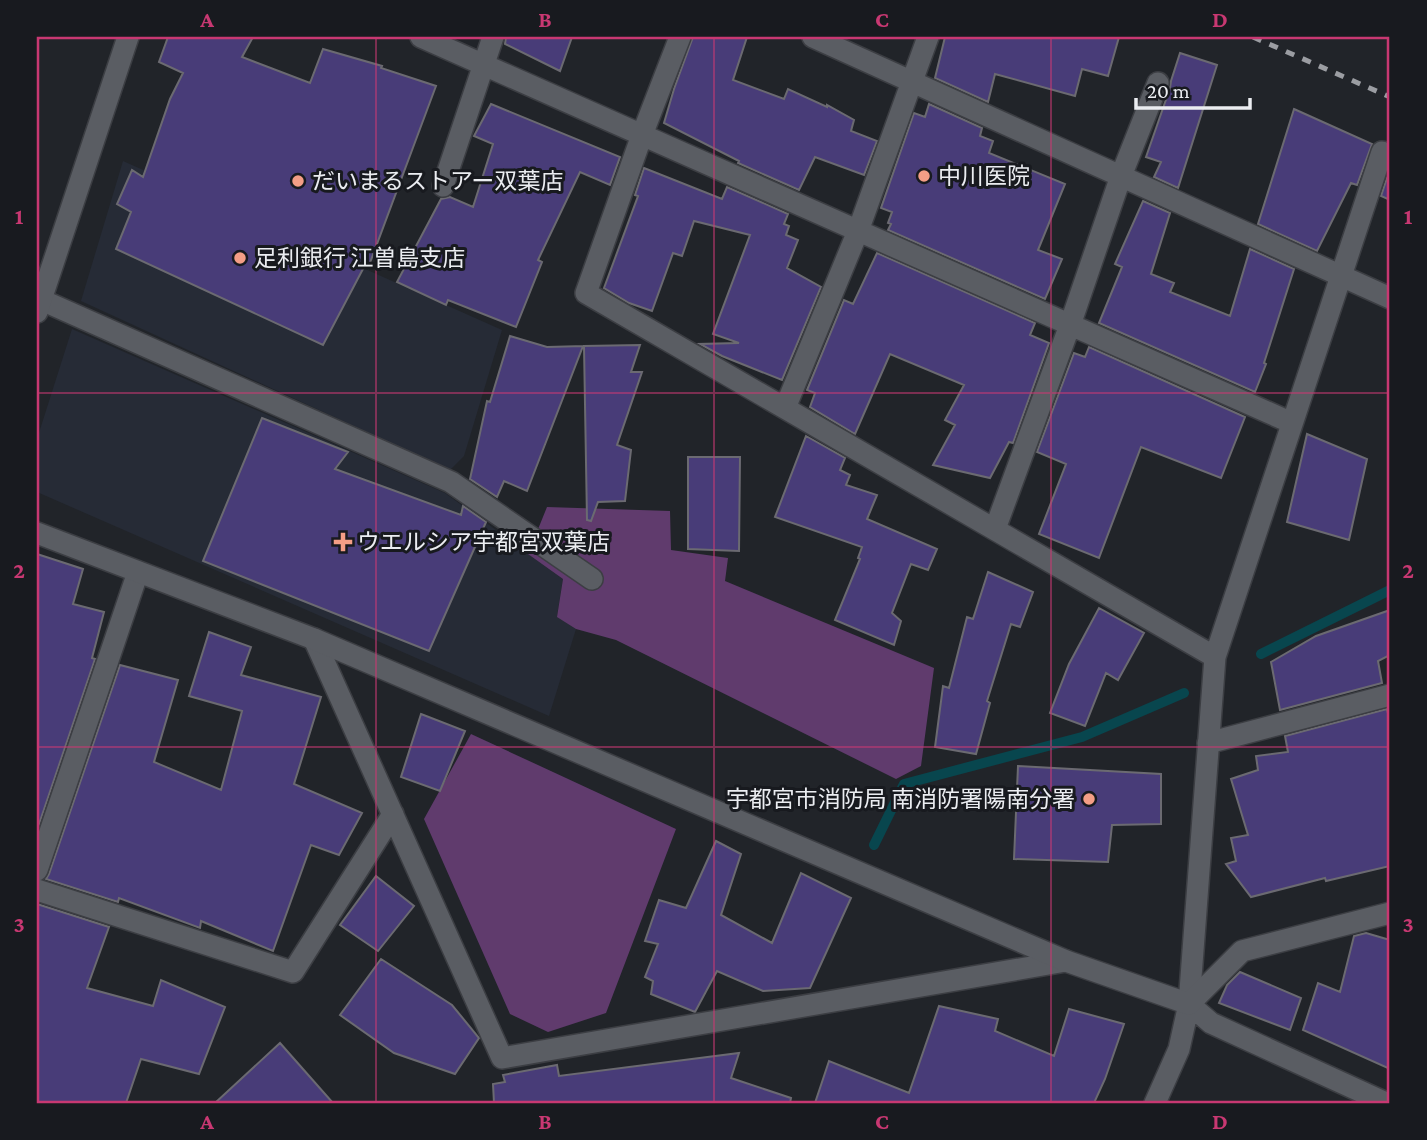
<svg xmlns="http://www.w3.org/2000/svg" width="1427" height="1140" viewBox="0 0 1427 1140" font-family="'Crimson Pro','Noto Sans JP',serif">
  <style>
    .built { fill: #262b36 }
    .green { fill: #603b6d }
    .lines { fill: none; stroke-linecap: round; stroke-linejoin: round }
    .stream { stroke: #08464e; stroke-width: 10 }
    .building { fill: #483c78; stroke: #6b6a71; stroke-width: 2 }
    .minor-casing { stroke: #3c3e43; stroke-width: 24 }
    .tertiary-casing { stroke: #3c3e43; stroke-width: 24 }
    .minor { stroke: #5a5d63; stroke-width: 21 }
    .tertiary { stroke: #5a5d63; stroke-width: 21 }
    .rail { stroke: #9b9da2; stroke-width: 5; stroke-dasharray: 9 9; stroke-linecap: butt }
    .grid { fill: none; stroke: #c83872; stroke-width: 2; stroke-opacity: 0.55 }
    .poi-dot { fill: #f49e86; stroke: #181a1f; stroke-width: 2.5 }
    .labels { text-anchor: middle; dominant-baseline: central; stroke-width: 6; stroke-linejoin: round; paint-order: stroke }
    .poi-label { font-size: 23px; fill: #ebedf1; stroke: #181a1f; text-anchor: start }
    .neatline { fill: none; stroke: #c83872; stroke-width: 2.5 }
    .grid-label { font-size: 23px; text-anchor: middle; font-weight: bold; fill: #c83872 }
  </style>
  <rect width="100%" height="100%" fill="#212429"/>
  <path class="built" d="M123 161 502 330 464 456 450 470 81 301Z
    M72 329 445 493 563 579 557 616 576 629 549 716 37 492V439Z"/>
  <path class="green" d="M547 507 670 511 671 550 728 558 725 581 934 668 921 766 896 779 616 640 576 629 557 617 563 579 528 554Z
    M471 734 676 829 606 1013 548 1032 510 1014 424 819Z"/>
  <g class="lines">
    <path class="stream" d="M1261 654 1390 590
      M874 845 904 784 1082 737 1184 693"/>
  </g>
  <path class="building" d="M168 37H253L242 57 310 83 323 49 382 66 381 68 436 86 368 268 364 267 323 345 116 249 131 212 117 204 132 170 143 177 170 99 183 73 159 62Z
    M506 37H572L560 71 505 44Z
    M693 37H747L733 80 784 99 788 89 827 107V105L854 120 851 131 877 141 864 175 815 157 799 190 738 163 739 161 664 123 674 89Z
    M945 37H1119L1108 76 1082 69 1075 96 995 74 988 102 935 78Z
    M1180 53 1217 65 1178 188 1154 177 1161 162 1146 157 1170 88 1171 81Z
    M491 104 620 157 610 185 580 172 538 260 542 262 516 327 448 300 446 305 397 282 441 199 450 197 473 207 493 144 474 136Z
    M929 104 982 128 980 136 993 141 989 153 1065 184 1038 250 1062 259 1045 299 888 230 891 224 888 223 892 212 881 208 914 113 925 117Z
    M1294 109 1372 144 1357 185 1351 183 1317 251 1258 224Z
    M644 168 722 199 727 187 788 214 784 224 789 226 786 235 798 240 787 268 821 287 782 380 722 356 700 344 739 343 713 334 750 235 694 221 682 256 673 253 652 311 629 303 604 288 638 196 635 195Z
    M1390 169V200L1381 196Z
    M1143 201 1170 213 1151 274 1174 283 1170 292 1230 316 1250 249 1294 269 1264 363 1266 364 1255 392 1099 323 1122 267 1115 264Z
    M877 253 1035 323 1030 335 1049 343 1013 443 1009 442 990 478 933 465 955 425 945 420 964 385 890 354 855 434 810 407 815 393 807 390 844 300 853 304Z
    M510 336 547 347 583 346 527 491 504 481 497 497 470 479 487 401 490 402Z
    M640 345 631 372H642L617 445 631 450 625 501 598 502 591 521 587 520 584 346Z
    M1089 347 1245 417 1221 478 1141 447 1099 558 1039 534 1066 464 1037 452 1074 353 1085 357Z
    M262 418 348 452 335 469 461 515 463 506 486 522 429 651 203 561Z
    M1307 434 1367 459 1349 540 1287 522Z
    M806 436 845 458 840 470 850 475 846 485 877 495 867 519 937 549 928 570 911 564 892 613 901 621 894 645 835 620 860 559 858 558 862 547 775 517Z
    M688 457H740L739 551 688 549Z
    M37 554 83 569 73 604 104 612 92 658 95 659 37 830Z
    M988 572 1033 592 1020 627 1011 624 987 701 990 703 976 754 935 747 943 686 949 688 967 617 973 619Z
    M1099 608 1144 633 1118 680 1106 673 1085 726 1050 713 1069 664Z
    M1390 610V655L1378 661 1382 683 1280 710 1271 662 1316 636Z
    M209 632 251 647 241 675 321 697 294 784 362 813 339 855 311 845 273 951 201 921 200 928 119 898 118 902 46 879 49 874 120 665 178 680 154 762 221 790 242 711 189 696Z
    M1387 709 1390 723V866L1326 881 1325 878 1251 897 1226 864 1236 861 1231 838 1248 835 1231 779 1258 770 1256 756 1288 752 1285 736Z
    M421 714 465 731 440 791 401 777Z
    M1018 766 1161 774V824L1112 825 1108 862 1014 859Z
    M716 841 741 854 721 915 772 943 801 873 851 898 810 988 763 991 717 971 695 1012 651 994 653 981 645 977 658 944 645 941 659 900 686 908Z
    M376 876 414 906 378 951 340 925Z
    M37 904 109 927 87 988 153 1006 161 980 225 1007 199 1074 141 1059 126 1103H37Z
    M1366 933 1390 940V1069L1303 1030 1318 983 1340 992 1354 936Z
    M381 959 452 1005 479 1038 455 1074 394 1053 340 1015Z
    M1240 972 1301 998 1290 1030 1219 1003 1227 985Z
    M939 1006 998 1019 995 1031 1054 1056 1069 1009 1124 1024 1105 1079 1094 1103H815L829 1061 909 1093Z
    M280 1043 333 1103H215Z
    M739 1053 731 1078 791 1098 790 1103H494L493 1084 505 1082 503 1075 557 1065 559 1076Z"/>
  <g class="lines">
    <defs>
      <path id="minor" d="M421 37 1292 423
        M680 37 642 135 586 293 1215 657
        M813 37 1390 298
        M443 186 493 37
        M37 298 451 482 592 579
        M785 408 858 231 928 37
        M995 529 1070 325 1121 176 1158 83
        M314 639 502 1058 1066 961
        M1208 743 1390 695
        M37 870 138 572
        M37 890 293 972 393 814
        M1189 1004 1211 1023 1386 1103
        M1155 1103 1179 1049 1189 1004 1215 657 1382 152"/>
      <path id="tertiary" d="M37 312 128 37
        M37 533 314 639 1066 961 1189 1004 1242 951 1390 913"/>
    </defs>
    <use href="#minor" class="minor-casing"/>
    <use href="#tertiary" class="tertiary-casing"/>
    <use href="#minor" class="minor"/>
    <use href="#tertiary" class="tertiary"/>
    <path class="rail" d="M1253 37 1390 97"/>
  </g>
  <path class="grid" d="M376 37V1103M714 37V1103M1051 37V1103M37 393H1390M37 747H1390"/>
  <g class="poi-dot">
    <circle cx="924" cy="176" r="7"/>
    <circle cx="298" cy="181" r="7"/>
    <circle cx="240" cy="258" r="7"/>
    <path d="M339.5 531.5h7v7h7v7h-7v7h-7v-7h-7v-7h7z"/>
    <circle cx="1089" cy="799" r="7"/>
  </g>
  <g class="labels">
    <g class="poi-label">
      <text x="938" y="176">中川医院</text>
      <text x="312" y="181">だいまるストアー双葉店</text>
      <text x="254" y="258">足利銀行 江曽島支店</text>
      <text x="357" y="542">ウエルシア宇都宮双葉店</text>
      <text x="1075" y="799" text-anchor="end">宇都宮市消防局 南消防署陽南分署</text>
    </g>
  </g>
  <rect width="1427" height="1140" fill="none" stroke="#181a1f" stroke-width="77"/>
  <path d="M1136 98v10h114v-10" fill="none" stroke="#ebedf1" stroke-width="3.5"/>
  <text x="1147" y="98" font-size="21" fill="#ebedf1" stroke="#181a1f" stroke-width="5" paint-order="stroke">20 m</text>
  <rect x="38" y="38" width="1350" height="1064" class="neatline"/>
  <g class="grid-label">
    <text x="207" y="27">A</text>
    <text x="545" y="27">B</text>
    <text x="882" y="27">C</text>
    <text x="1220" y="27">D</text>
    <text x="19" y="224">1</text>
    <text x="1408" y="224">1</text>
    <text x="19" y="578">2</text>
    <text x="1408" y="578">2</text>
    <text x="19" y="932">3</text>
    <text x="1408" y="932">3</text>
    <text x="207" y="1129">A</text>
    <text x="545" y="1129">B</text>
    <text x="882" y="1129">C</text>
    <text x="1220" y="1129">D</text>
  </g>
</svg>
